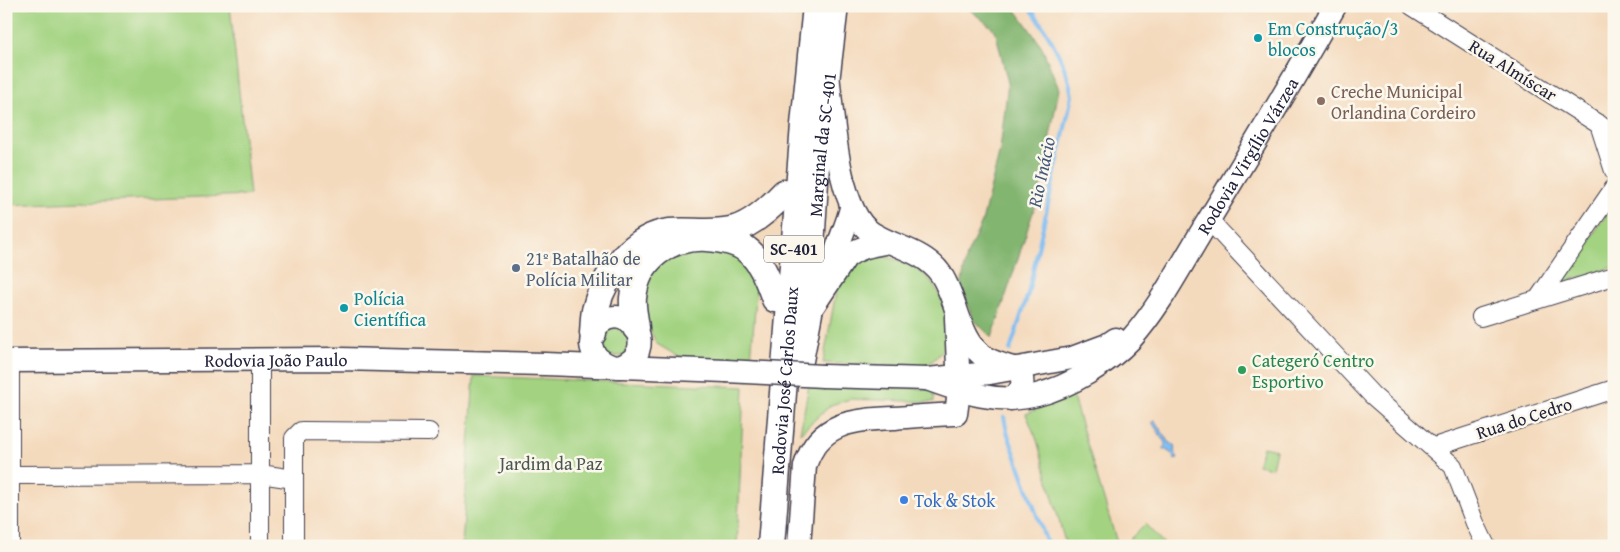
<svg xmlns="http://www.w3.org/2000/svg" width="1620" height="552" viewBox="0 0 1620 552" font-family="'Gentium Book Plus',serif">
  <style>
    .green { fill: #a3d381; stroke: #627a5e }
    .forest { fill: #82b56f; stroke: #526c55 }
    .water { fill: #7fbdf2; stroke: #507096 }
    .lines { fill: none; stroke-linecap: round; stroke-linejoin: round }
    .stream { stroke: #7fbdf2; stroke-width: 4 }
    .minor-casing { stroke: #423e4e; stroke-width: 20 }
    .major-casing { stroke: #423e4e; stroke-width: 25 }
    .highway-casing { stroke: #423e4e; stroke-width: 29 }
    .minor { stroke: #fff; stroke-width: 18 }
    .major { stroke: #fff; stroke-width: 22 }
    .highway { stroke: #fff; stroke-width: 26 }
    .major-bridge-casing { stroke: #423e4e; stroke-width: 25; stroke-linecap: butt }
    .major-bridge { stroke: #fff; stroke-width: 22 }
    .culture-dot { fill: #0f9aa8; stroke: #fbf7ec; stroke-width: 2 }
    .education-dot { fill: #8d6e63; stroke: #fbf7ec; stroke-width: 2 }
    .service-dot { fill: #5c6f8a; stroke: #fbf7ec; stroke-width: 2 }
    .leisure-dot { fill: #2e9e5b; stroke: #fbf7ec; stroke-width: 2 }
    .shop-dot { fill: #3f7fe0; stroke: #fbf7ec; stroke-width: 2 }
    .labels { text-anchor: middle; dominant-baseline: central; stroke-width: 5; stroke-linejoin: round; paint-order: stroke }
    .shield { fill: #fbf7ec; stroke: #636270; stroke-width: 1 }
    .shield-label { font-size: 16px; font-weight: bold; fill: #22223b }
    .culture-label { font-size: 18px; fill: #0d838f; stroke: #fbf7ec; text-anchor: start }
    .street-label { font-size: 18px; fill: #22223b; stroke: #fbf7ec }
    .education-label { font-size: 18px; fill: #785e54; stroke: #fbf7ec; text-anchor: start }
    .service-label { font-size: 18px; fill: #4e5e75; stroke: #fbf7ec; text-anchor: start }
    .leisure-label { font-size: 18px; fill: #27864d; stroke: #fbf7ec; text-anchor: start }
    .park-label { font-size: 18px; fill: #495750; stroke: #fbf7ec }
    .shop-label { font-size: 18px; fill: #366cbe; stroke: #fbf7ec; text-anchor: start }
    .water-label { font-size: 19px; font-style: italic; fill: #43587b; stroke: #fbf7ec }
  </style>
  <rect width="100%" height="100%" fill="#fbf7ec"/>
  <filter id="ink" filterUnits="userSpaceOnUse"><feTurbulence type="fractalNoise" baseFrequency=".02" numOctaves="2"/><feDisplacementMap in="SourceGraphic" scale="10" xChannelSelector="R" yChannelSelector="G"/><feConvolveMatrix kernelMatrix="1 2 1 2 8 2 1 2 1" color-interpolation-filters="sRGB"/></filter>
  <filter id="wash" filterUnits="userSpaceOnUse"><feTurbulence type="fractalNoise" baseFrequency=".0096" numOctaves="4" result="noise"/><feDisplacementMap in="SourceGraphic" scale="20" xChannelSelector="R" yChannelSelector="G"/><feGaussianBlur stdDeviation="1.12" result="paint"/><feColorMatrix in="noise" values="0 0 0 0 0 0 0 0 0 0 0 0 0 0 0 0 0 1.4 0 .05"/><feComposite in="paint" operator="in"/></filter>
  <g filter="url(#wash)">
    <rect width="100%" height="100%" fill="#f4dabd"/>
    <path class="green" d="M6 6H230L250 195 6 205Z
      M1611 208 1614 216V267L1560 283Z
      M688 244 738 253 757 283 751 361 679 357 657 344 640 312 646 273Z
      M872 252C889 258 911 263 925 275 940 289 953 321 947 342 943 353 933 361 924 367L823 363 839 275Z
      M607 325 631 332 625 356H606L599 334Z
      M474 376 744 387 737 546H462Z
      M809 385 934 389V402L850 399 831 405 800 433Z
      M1072 394 1118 546H1066L1037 440 1026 414Z
      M1263 447 1276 450 1272 468 1258 465Z
      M1145 524 1166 546H1123Z"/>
    <path class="forest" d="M965 6H1013L1041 45 1059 89 1039 194 992 338 973 319 961 287 967 255 982 222 1000 150 1008 83 995 30Z"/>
    <path class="water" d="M1155 421 1168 441 1175 446 1174 451 1178 458 1175 460 1171 453 1164 449 1165 443 1152 422Z"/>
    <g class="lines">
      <path class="stream" d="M1010 350 1028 294 1072 96C1067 64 1048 32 1029 6
        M1004 417 1007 432 1048 546"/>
    </g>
  </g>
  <g filter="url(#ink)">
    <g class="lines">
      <defs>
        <path id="minor" d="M1412 6 1614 134
          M1599 124 1614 171
          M1209 220 1372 395 1453 466 1475 523 1486 546
          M1538 299 1614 188
          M1481 317 1614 276
          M260 360V546
          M1434 447 1614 389
          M10 475 260 474 294 479
          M10 546V361
          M294 546V438L301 431 429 432"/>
        <g id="major">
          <path d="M828 75C833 114 837 211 872 233 894 247 924 251 940 273 958 298 958 341 986 358 996 364 1008 366 1019 370 1025 382 1023 391 1011 399"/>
          <path d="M831 271C834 249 846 230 851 208"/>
          <path d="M810 311 846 257C859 247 873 245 889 242"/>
          <path id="s1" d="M809 313 818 165 837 6"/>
          <path id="s2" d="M6 361 340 359 545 364 726 371"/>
          <path d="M611 366C601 362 592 356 591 344 591 337 594 328 600 323 629 300 662 352 619 367"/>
          <path d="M823 376 927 379 990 373 1072 358 1107 345 1116 339"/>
          <path id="s3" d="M927 379C963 392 998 405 1037 395 1071 386 1107 364 1131 339 1159 308 1180 267 1202 231 1247 157 1292 82 1335 6"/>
          <path d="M799 546 805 466C819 421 855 420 895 418 915 416 936 415 956 414L959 391 956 318"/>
        </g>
        <g id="highway">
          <path d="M636 328C635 318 632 308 633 298 637 258 669 236 707 238 719 239 738 242 747 250 762 261 769 283 775 299"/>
          <path d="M593 333C594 325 593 315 596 307 605 274 634 236 670 232 691 230 715 235 735 229 754 223 771 207 784 193"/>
          <path d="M798 371 809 313"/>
          <path id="s4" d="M771 546 804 125 816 6"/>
        </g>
      </defs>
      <use href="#minor" class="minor-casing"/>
      <use href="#major" class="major-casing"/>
      <use href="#highway" class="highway-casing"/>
      <use href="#minor" class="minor"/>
      <use href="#major" class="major"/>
      <use href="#highway" class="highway"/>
      <defs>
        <path id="major-bridge" d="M726 371 823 376"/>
      </defs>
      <use href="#major-bridge" class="major-bridge-casing"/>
      <use href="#major-bridge" class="major-bridge"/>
    </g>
  </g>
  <g class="culture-dot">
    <circle cx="1258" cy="38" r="5"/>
    <circle cx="344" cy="308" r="5"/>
  </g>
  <circle class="education-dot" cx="1321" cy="101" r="5"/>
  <circle class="service-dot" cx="516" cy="268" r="5"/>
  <circle class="leisure-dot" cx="1242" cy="370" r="5"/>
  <circle class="shop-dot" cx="904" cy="500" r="5"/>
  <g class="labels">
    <rect class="shield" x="764" y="235.5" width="60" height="27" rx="4"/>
    <g class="shield-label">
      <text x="794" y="249">SC-401</text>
    </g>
    <g class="culture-label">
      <text x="1268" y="28">Em Construção/3<tspan x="1268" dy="21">blocos</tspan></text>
      <text x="354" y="298">Polícia<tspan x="354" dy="21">Científica</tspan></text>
    </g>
    <g class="street-label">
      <text transform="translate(1513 70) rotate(32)">Rua Almíscar</text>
      <text stroke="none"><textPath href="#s1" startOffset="169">Marginal da SC-401</textPath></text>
      <text stroke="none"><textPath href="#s3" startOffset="441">Rodovia Virgílio Várzea</textPath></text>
      <text stroke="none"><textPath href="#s2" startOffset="270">Rodovia João Paulo</textPath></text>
      <text stroke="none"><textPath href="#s4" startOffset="166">Rodovia José Carlos Daux</textPath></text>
      <text transform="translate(1524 418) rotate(-18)">Rua do Cedro</text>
    </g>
    <g class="education-label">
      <text x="1331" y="91">Creche Municipal<tspan x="1331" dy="21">Orlandina Cordeiro</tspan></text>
    </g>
    <g class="service-label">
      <text x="526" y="258">21º Batalhão de<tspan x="526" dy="21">Polícia Militar</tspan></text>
    </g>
    <g class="leisure-label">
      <text x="1252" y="360">Categeró Centro<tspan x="1252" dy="21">Esportivo</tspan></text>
    </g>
    <g class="park-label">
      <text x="551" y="463">Jardim da Paz</text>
    </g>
    <g class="shop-label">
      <text x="914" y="500">Tok &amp; Stok</text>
    </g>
    <g class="water-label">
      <text transform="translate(1041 172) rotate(-78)">Rio Inácio</text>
    </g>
  </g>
  <rect width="1620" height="552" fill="none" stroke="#fbf7ec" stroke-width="25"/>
</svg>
